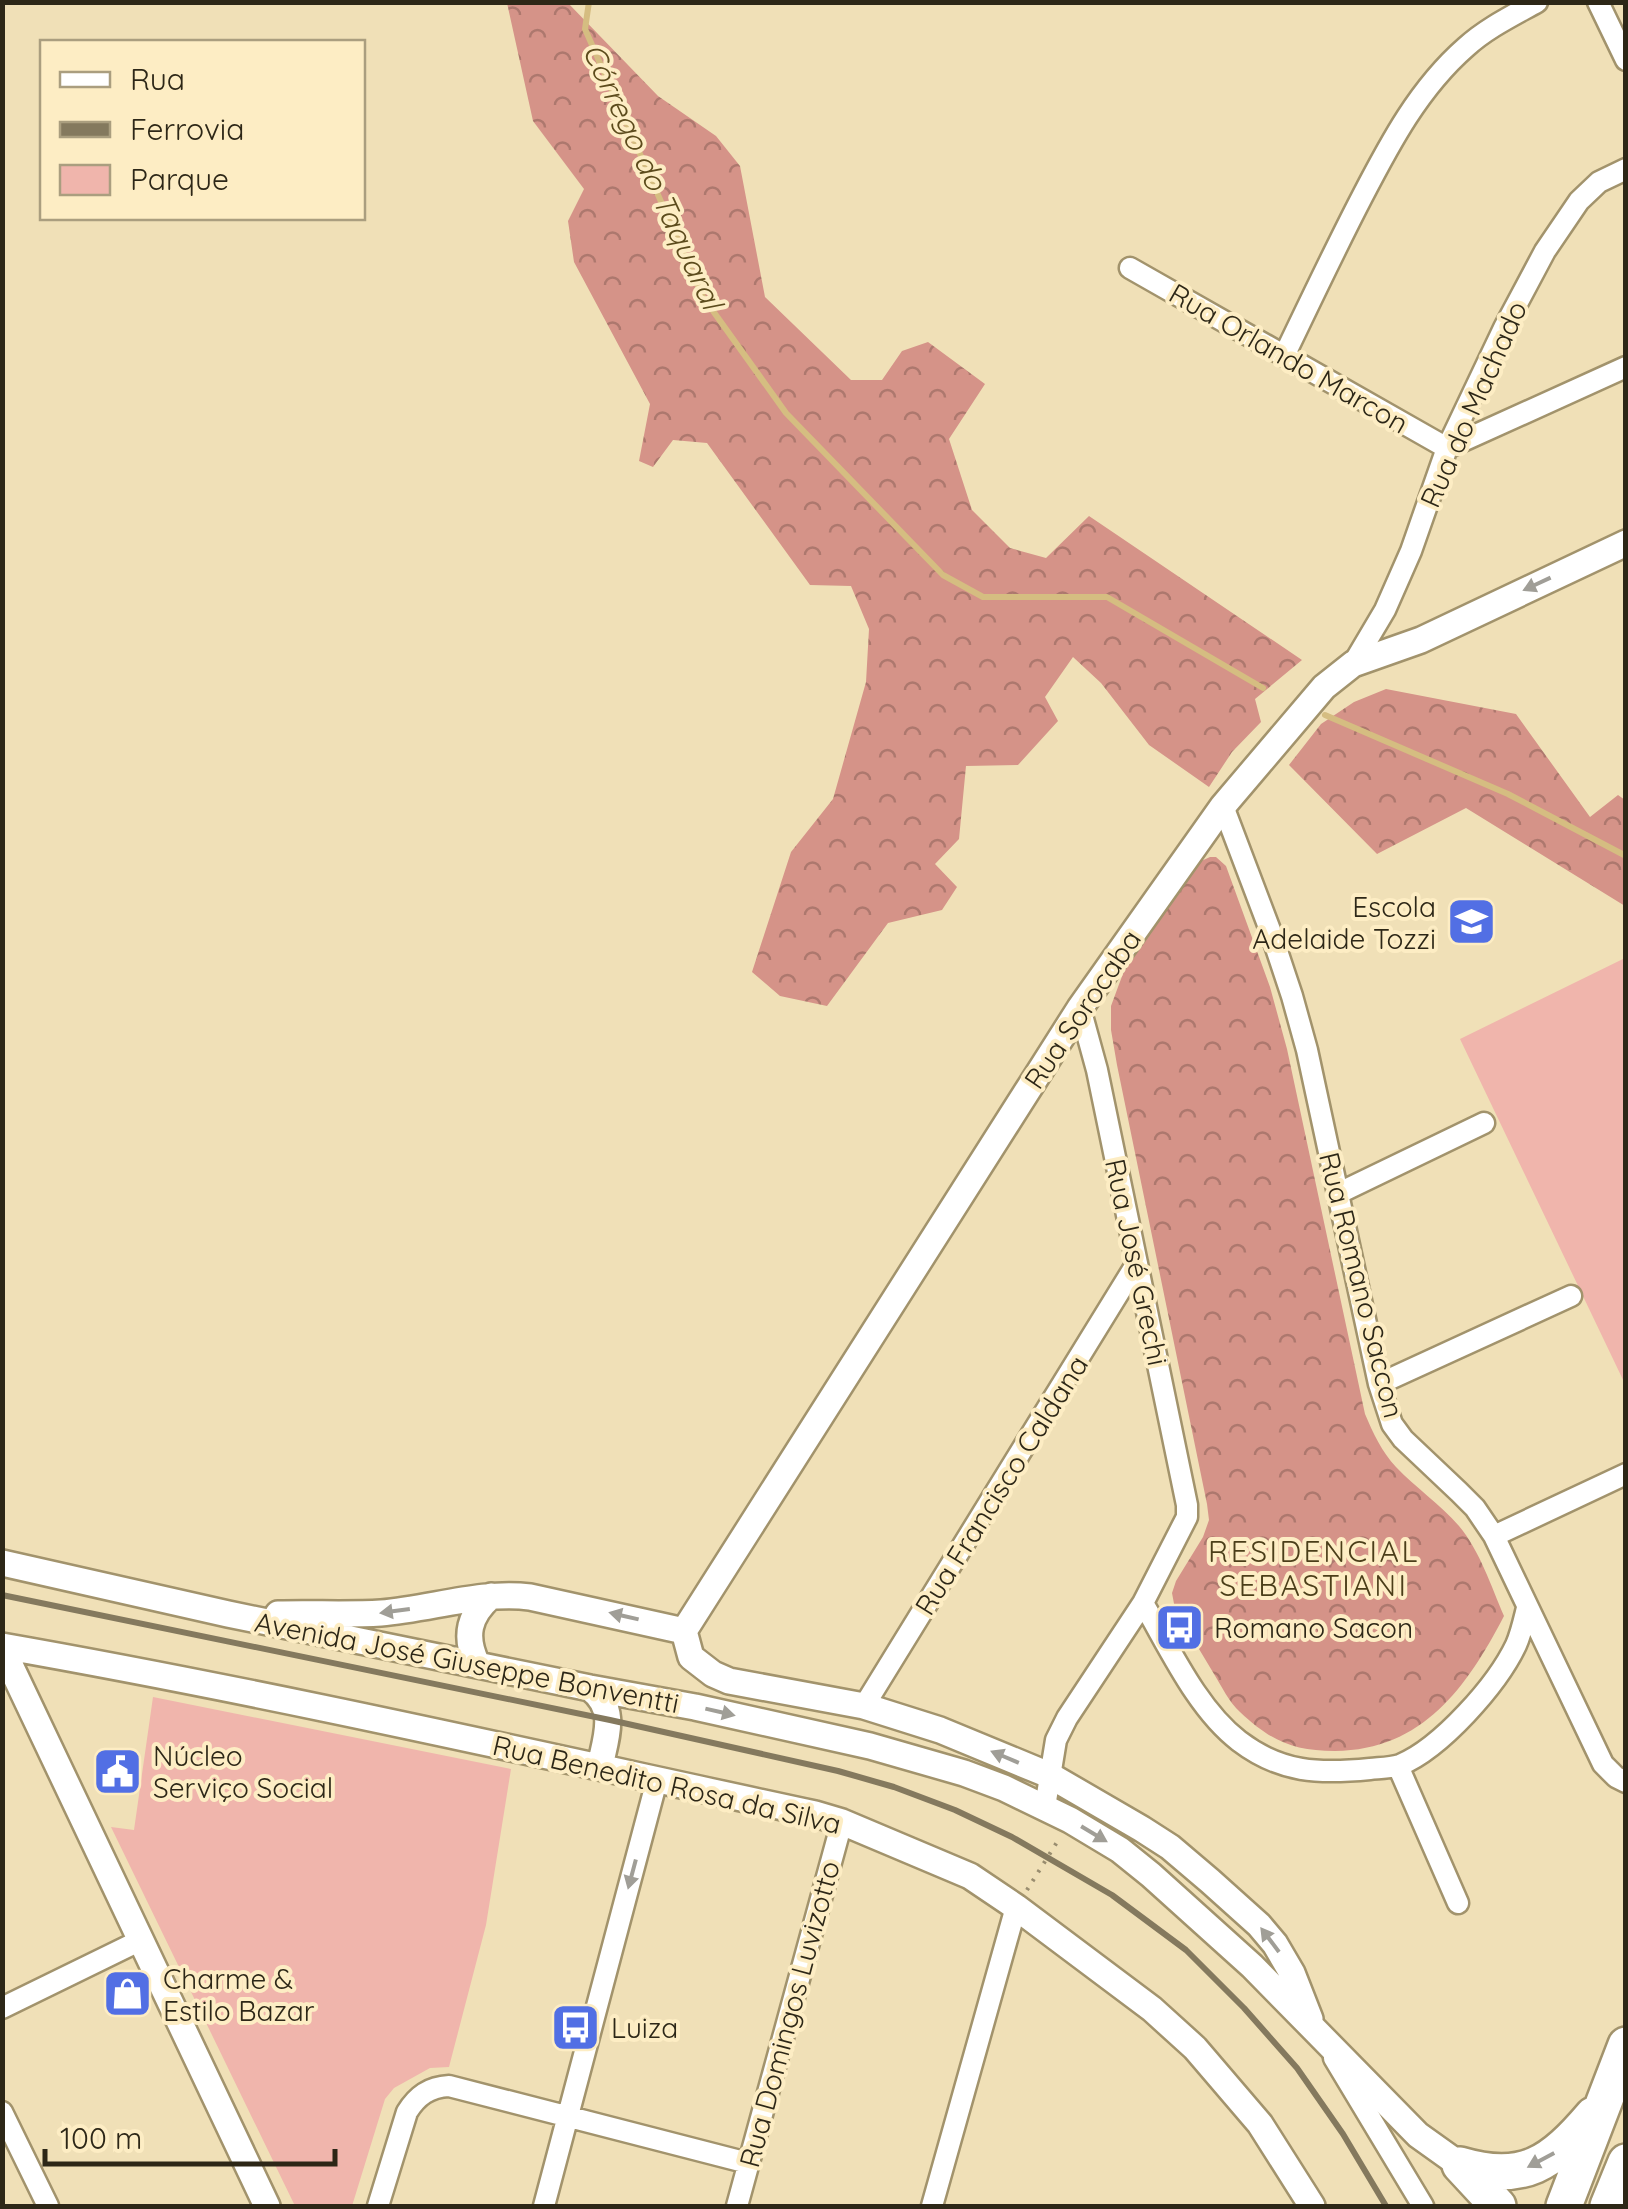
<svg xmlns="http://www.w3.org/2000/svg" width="1628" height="2209" viewBox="0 0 1628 2209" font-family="Quicksand,sans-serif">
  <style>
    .green { fill: #f0b5ac }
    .forest { fill: url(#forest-crowns) }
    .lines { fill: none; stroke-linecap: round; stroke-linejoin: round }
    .stream { stroke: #d5bd81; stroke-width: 6 }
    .minor-casing { stroke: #a2936c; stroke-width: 25 }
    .tertiary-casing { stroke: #a2936c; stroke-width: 30 }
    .trunk-casing { stroke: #a2936c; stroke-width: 40 }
    .path { stroke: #998d6f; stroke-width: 4; stroke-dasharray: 2.5 8; stroke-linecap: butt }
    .minor { stroke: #fff; stroke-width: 20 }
    .tertiary { stroke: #fff; stroke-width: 25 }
    .trunk { stroke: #fff; stroke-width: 35 }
    .rail { stroke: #84795e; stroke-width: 6 }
    .oneway { fill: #a09e97 }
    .labels { text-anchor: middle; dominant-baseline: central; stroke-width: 8; stroke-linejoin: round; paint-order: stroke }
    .street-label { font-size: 28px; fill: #2d2717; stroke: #fdedc4 }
    .poi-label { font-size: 28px; fill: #2d2717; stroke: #fdedc4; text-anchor: start }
    .water-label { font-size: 30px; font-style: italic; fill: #5c4b1c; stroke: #fdedc4 }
    .neighbourhood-label { font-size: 30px; letter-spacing: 2.5px; fill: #4b3e19; stroke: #fdedc4 }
  </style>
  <defs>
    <pattern id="forest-crowns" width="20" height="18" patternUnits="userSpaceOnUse" patternTransform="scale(2.5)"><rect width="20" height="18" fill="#d59388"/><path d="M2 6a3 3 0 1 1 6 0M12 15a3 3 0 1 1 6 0" fill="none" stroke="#ad786e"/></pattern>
  </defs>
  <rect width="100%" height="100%" fill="#f0e0b7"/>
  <path class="green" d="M1625 958V1384L1460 1039Z
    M153 1697 511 1769 486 1925 449 2067 430 2068 394 2088 385 2099 352 2206H295L111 1827 134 1830Z"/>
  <path class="forest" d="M507 3H568L658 96 716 136 740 166 765 297 851 380H882L902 351 928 342 985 384 949 439 972 510 1010 548 1046 558 1089 516 1302 660 1255 699 1261 722 1232 752 1209 787 1149 745 1101 683 1073 657 1045 697 1058 721 1018 765 966 766 959 839 935 864 957 887 942 910 888 923 827 1006 780 996 752 972 791 852 833 799 866 682 869 629 851 586 810 585 707 443 673 440 653 467 639 461 650 404 574 262 568 221 584 189 533 121Z
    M1386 689 1516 714 1590 817 1618 795 1625 800V906L1466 808 1377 854 1289 765 1321 724 1354 702Z
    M1210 857H1216L1226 866 1270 987 1287 1049 1365 1414C1373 1433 1382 1452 1396 1467 1416 1488 1440 1504 1459 1526 1480 1551 1491 1586 1504 1616 1467 1687 1423 1750 1335 1751 1293 1751 1271 1741 1240 1712 1229 1702 1222 1687 1214 1674 1201 1652 1188 1631 1175 1609L1172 1593 1176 1581 1203 1537 1209 1520 1207 1504 1117 1065 1111 1030V1006L1118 987 1124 971 1199 862Z"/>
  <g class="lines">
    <path class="stream" d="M589 2 585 29 703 297 786 413 943 575 983 597H1107L1263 688
      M1325 715 1508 794 1626 856"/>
    <defs>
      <path id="minor" d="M1598 2 1626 60
        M1130 268 1447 448 1626 367
        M1285 354C1310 302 1335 249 1362 197 1390 143 1419 88 1466 47 1487 28 1512 16 1537 2
        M1353 664 1385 610 1411 551 1447 448 1504 328 1545 251 1579 201 1599 182 1626 169
        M1223 806 1270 930 1292 996 1307 1050 1379 1384 1392 1424 1403 1439 1459 1492 1475 1508 1494 1536 1603 1764 1616 1777 1626 1782
        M1339 1193 1484 1123
        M1379 1384 1571 1296
        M1494 1536 1626 1474
        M1143 1603C1169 1647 1197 1709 1239 1741 1281 1773 1319 1774 1370 1769 1379 1768 1391 1768 1400 1765 1441 1748 1497 1685 1516 1645 1521 1634 1524 1620 1527 1608
        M864 1706 1137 1263
        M1398 1766 1458 1903
        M1045 1807 1056 1740 1067 1718 1143 1603 1187 1517V1505L1097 1070 1080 1008
        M2 2008 141 1940
        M1334 2058 1423 2206
        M2 2112 48 2206
        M378 2206 407 2112C417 2096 429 2087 449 2086L748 2163
        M544 2206 657 1780
        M737 2206 842 1822
        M932 2206 1016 1907"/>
      <path id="tertiary" d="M2 1563 228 1614 590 1688 695 1707 870 1746 964 1773 1004 1788 1070 1820 1120 1850 1151 1875 1252 1966 1418 2135 1460 2165
        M278 1614C312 1613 347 1615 381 1613 431 1609 480 1591 530 1597L684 1631 691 1657 713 1674 729 1681 864 1706 940 1730 1049 1775 1142 1829 1170 1847 1210 1881 1259 1925 1275 1944 1292 1973 1310 2019
        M684 1631 1080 1008 1223 806 1324 687 1353 664 1421 640 1626 543
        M2 1646C275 1694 545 1756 815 1814L842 1822 970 1876 1016 1907 1152 2009 1195 2048 1260 2124 1312 2206
        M2 1648 267 2206
        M477 1664C464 1637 468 1616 491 1596
        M590 1688C618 1709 606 1737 600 1766"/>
      <path id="trunk" d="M1460 2165C1524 2184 1552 2163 1593 2115
        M1460 2165 1498 2206
        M1564 2206 1626 2045
        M1608 2206 1626 2162"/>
    </defs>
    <use href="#minor" class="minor-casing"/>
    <use href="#tertiary" class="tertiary-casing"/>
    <use href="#trunk" class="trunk-casing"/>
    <path class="path" d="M1027 1890 1059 1839"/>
    <use href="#minor" class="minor"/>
    <use href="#tertiary" class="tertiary"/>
    <use href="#trunk" class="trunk"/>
    <path class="rail" d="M2 1595 610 1720 838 1771 894 1787 955 1810 1012 1837 1112 1895 1186 1950 1244 2008 1297 2068 1343 2134 1386 2206"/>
  </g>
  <defs><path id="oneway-solid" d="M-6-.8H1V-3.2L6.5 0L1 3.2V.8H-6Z" transform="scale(2.5)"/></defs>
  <g class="oneway">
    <use href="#oneway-solid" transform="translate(1537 584) rotate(155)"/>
    <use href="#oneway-solid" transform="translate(395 1611) rotate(172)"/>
    <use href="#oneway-solid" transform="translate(624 1616) rotate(-167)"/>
    <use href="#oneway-solid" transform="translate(720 1712) rotate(13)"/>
    <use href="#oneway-solid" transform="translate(1005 1757) rotate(-157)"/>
    <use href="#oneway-solid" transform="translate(1094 1834) rotate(31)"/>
    <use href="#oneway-solid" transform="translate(632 1874) rotate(105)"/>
    <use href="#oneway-solid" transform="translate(1270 1940) rotate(-127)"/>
    <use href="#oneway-solid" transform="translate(1541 2160) rotate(152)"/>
  </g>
  <defs>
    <symbol id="school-square" viewBox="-11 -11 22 22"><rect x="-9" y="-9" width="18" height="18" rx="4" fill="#526fe4" stroke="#fdedc4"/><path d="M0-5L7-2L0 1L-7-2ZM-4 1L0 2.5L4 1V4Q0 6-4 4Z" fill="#fff"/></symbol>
    <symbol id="bus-square" viewBox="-11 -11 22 22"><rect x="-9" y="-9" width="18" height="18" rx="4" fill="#526fe4" stroke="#fdedc4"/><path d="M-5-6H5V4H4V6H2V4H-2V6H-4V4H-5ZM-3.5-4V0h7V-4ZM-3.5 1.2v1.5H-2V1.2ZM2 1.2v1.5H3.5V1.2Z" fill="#fff"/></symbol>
    <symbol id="civic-square" viewBox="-11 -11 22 22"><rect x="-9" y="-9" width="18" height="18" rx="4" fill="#526fe4" stroke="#fdedc4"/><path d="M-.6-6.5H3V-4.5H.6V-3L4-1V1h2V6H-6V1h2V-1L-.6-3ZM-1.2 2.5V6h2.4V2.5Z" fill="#fff"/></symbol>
    <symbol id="shop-square" viewBox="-11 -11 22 22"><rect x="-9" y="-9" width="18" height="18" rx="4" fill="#526fe4" stroke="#fdedc4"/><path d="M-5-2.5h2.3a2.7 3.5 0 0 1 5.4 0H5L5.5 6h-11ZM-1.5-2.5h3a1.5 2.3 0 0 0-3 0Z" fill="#fff"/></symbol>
  </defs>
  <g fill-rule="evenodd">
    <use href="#school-square" x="1444" y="894" width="55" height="55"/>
    <use href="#bus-square" x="1152" y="1600" width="55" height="55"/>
    <use href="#civic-square" x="90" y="1744" width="55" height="55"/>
    <use href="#shop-square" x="100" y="1966" width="55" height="55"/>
    <use href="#bus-square" x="548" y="2000" width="55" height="55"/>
  </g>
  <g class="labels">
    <g class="street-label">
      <text transform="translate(1289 358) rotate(30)">Rua Orlando Marcon</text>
      <text transform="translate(1473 404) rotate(-66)">Rua do Machado</text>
      <text transform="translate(1082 1009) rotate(-56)">Rua Sorocaba</text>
      <text transform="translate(1137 1262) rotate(78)">Rua José Grechi</text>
      <text transform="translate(1362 1285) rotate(76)">Rua Romano Saccon</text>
      <text transform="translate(1001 1485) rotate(-58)">Rua Francisco Caldana</text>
      <text transform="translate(467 1662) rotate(11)">Avenida José Giuseppe Bonventti</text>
      <text transform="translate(667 1784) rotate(13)">Rua Benedito Rosa da Silva</text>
      <text transform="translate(789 2014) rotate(-75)">Rua Domingos Luvizotto</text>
    </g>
    <g class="poi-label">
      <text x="1436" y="906" text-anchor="end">Escola<tspan x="1436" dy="32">Adelaide Tozzi</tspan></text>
      <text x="1214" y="1627">Romano Sacon</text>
      <text x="153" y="1755">Núcleo<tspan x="153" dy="32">Serviço Social</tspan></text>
      <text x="163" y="1978">Charme &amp;<tspan x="163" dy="32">Estilo Bazar</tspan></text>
      <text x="611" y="2027">Luiza</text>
    </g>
    <g class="water-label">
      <text transform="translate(653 176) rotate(65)">Córrego do Taquaral</text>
    </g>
    <g class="neighbourhood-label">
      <text x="1314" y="1551">RESIDENCIAL<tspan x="1314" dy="34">SEBASTIANI</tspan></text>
    </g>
  </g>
  <rect width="1628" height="2209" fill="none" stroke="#2d2717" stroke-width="10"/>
  <rect x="40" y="40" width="325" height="180" fill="#fdedc4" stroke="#aa9e7f" stroke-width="2.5"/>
  <rect x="60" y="72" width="50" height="15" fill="#ffffff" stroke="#aa9e7f" stroke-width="2.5"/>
  <text x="130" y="90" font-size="30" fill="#2d2717">Rua</text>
  <rect x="60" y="122" width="50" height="15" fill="#84795e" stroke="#aa9e7f" stroke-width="2.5"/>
  <text x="130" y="140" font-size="30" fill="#2d2717">Ferrovia</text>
  <rect x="60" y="165" width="50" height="30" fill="#f0b5ac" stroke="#aa9e7f" stroke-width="2.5"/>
  <text x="130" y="190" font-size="30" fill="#2d2717">Parque</text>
  <path d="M45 2149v15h290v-15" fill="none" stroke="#2d2717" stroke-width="5"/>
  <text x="60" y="2149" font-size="30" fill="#2d2717" stroke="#fdedc4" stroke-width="8" paint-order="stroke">100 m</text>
</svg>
